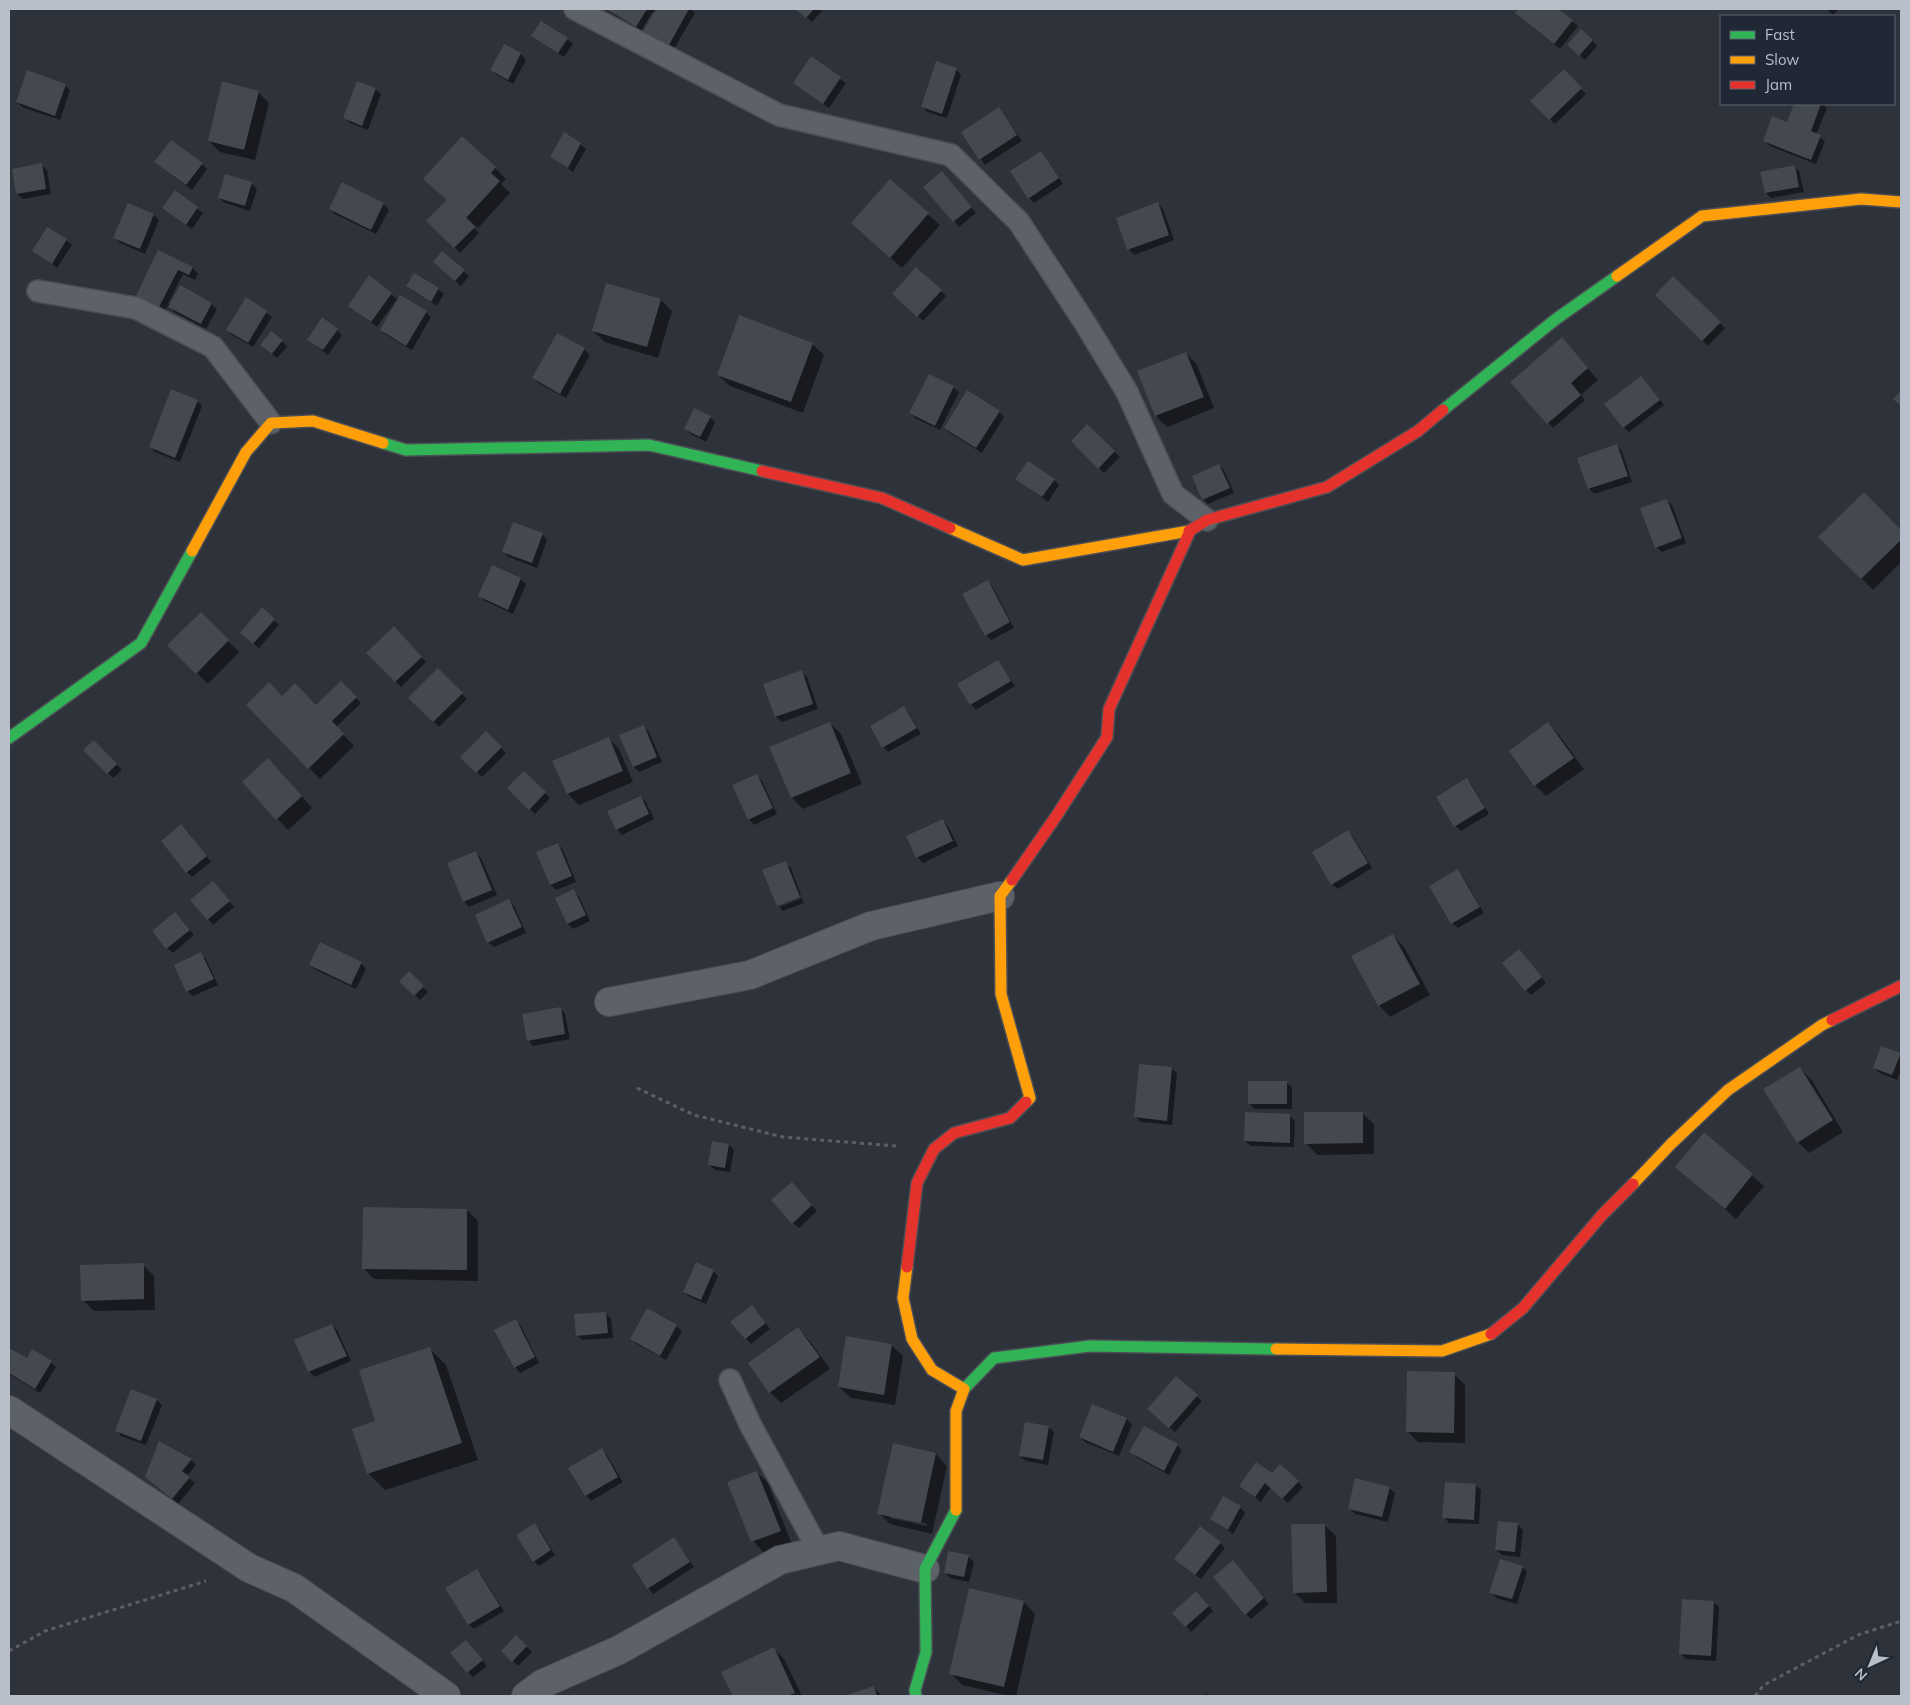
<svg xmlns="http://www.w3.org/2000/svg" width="1910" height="1705" viewBox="0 0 1910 1705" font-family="Mulish,sans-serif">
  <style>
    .shadow { fill: #0007; fill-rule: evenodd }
    .building { fill: #44484f }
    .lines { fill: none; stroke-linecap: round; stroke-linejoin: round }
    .lane-casing { stroke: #4c4e54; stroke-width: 24 }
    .street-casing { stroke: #4c4e54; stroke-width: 30 }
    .fast-casing { stroke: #4c4e54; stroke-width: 14 }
    .slow-casing { stroke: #4c4e54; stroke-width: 14 }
    .jam-casing { stroke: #4c4e54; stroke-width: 14 }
    .path { stroke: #5c6066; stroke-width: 3; stroke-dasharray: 4 4; stroke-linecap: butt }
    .lane { stroke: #5d6168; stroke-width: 21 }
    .street { stroke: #5d6168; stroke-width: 28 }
    .fast { stroke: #30b455; stroke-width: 11 }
    .slow { stroke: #ff9f0a; stroke-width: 11 }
    .jam { stroke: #e5322d; stroke-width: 11 }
  </style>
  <rect width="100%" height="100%" fill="#2e323a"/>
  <path class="shadow" d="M605 9H691L695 13 674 49 650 36 645 30 655 13 653 11 641 31Z
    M797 9H824L812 22Z
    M1519 9H1556L1578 26 1560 49 1521 18 1516 13Z
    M1826 9H1839L1833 15Z
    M533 36 567 39 573 44 564 57Z
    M1592 40 1597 46 1585 60 1574 50Z
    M504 46 521 54 526 60 513 84 497 75 491 70Z
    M811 58 846 83 829 108 794 83Z
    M956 69 961 75 947 118 927 112 922 106Z
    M1563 71 1586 94 1555 124 1532 101Z
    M65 85 70 90 60 120 22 107 17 102Z
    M375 89 381 94 368 130 350 123 345 118Z
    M258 92 269 103 255 160 220 152 209 141Z
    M1795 104H1823L1827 108 1816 135 1825 141 1816 164 1770 146 1764 140 1788 124Z
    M999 109 1022 141 985 165 962 133Z
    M580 144 586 149 573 172 552 157Z
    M1041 152 1063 184 1034 203 1029 198Z
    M202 164 207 169 192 190 161 167Z
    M41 165 47 170 51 194 23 199 17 194Z
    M1794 166 1799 171 1804 192 1771 198 1766 193 1762 173Z
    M495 168 506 179 501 184 510 193 478 228 466 217 465 219 479 233 460 253 428 221Z
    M226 176 252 184 257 189 250 211 225 203 219 198Z
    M947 177 976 213 959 227 925 187Z
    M890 181 940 225 902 268 864 234Z
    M342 184 384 204 389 210 376 234 335 214 330 209Z
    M175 192 203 213 192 229 163 208Z
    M128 204 154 215 159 220 145 254 120 243 115 238Z
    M1158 204 1163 209 1174 240 1134 255 1129 249Z
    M66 240 72 245 57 268 34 251Z
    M159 252 193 268 198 274 195 280 183 274 168 304H211L217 309 206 329 174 312 168 305 164 314 142 303Z
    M442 253 469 276 461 286 440 267Z
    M917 268 946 296 923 321 894 294Z
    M414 274 438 289 444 294 437 306 413 291 407 286Z
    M1673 278 1725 328 1708 346 1656 295Z
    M391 294 397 299 377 327 349 306Z
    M246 299 272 317 253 347 232 335 227 330Z
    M661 300 672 311 658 358 605 342 593 331Z
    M426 312 431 317 412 350 386 335 381 330Z
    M337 330 342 335 328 355 308 339Z
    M557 335 584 349 590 355 566 398 538 383 533 378Z
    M1562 339 1598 380 1581 395 1585 400 1553 428 1512 382Z
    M282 341 287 347 277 358 267 350Z
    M812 344 824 355 803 413 730 386 718 375Z
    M1186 353 1197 365 1214 408 1167 427 1156 416Z
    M1641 377 1664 405 1629 432 1624 427Z
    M953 387 959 392 940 430 915 418 910 412Z
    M197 401 202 406 180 462 155 452 150 447Z
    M999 412 1004 417 982 453 950 433 945 428Z
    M710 417 715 422 706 442 691 434 685 429Z
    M1087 426 1120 457 1104 473 1072 441Z
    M1617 446 1622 451 1632 482 1594 494 1589 488Z
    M1219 465 1224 470 1234 493 1208 504 1203 499Z
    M1017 479 1054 480 1059 485 1048 502Z
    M1864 494 1901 532V562L1873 590 1820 537Z
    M1667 500 1672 505 1686 543 1662 552 1656 547Z
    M542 534 547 540 537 568 509 557 503 552Z
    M493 567 521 579 526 585 513 614 485 601 480 596Z
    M988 582 993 587 1014 628 991 640 986 635Z
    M262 609 279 625 259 648 247 638Z
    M201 614 239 652 208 684 169 645Z
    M394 628 426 662 401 687 368 653Z
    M997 661 1015 686 976 710 971 704Z
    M438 670 467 699 439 727 410 698Z
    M801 672 807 677 818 709 782 722 776 717 765 684Z
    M341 682 361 703 336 727 354 746 320 779 248 705 282 698 316 706Z
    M904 707 909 713 921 734 888 752 883 747Z
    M830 723 841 734 862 784 803 809 792 798 771 747Z
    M1548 724 1559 735 1584 769 1546 796 1535 785Z
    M644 726 649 732 662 762 639 772 634 767 621 735Z
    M486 733 506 753 482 777 462 757Z
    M608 738 619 749 633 782 579 805 568 794Z
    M94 741 122 770 113 778 85 750Z
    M279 770 312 808 288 830 243 782Z
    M524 772 550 798 535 814 508 788Z
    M757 776 762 781 777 814 754 825 749 819Z
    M1467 780 1472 785 1489 814 1461 831 1455 826Z
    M640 797 646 802 654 819 622 835 617 829Z
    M943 821 948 826 958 846 923 863 917 857Z
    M187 831 211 862 192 877 187 872Z
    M1347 832 1353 837 1372 868 1338 889 1332 884Z
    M558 844 563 850 576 882 556 890 551 885 538 852Z
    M476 853 481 858 497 895 469 907 464 901Z
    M785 863 791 868 801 895 778 904V906Z
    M1458 871 1463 876 1484 913 1458 928 1452 923Z
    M218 888 234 907 213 925 192 900Z
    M574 891 579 896 590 921 573 929 568 924Z
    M802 898 804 903 783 911 779 907Z
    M509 901 514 906 526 933 494 947 488 942Z
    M181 919 194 935 173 953 167 948Z
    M1393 935 1404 947 1430 995 1390 1017 1379 1005Z
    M200 954 206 959 218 985 193 996 187 991Z
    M1524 956 1546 983 1531 995 1526 990Z
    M361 963 366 969 356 989 316 970 310 965Z
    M409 973 428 992 420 1000 401 981Z
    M560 1008 565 1014 570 1039 533 1046 528 1040Z
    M1900 1054 1901 1070 1897 1080 1880 1073 1874 1068Z
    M1171 1068 1177 1073 1172 1125 1141 1122 1136 1117Z
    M1799 1068 1811 1079 1843 1132 1809 1153 1798 1142Z
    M1286 1082 1292 1087V1109H1254L1249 1103Z
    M1362 1113 1374 1124V1154L1317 1155 1306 1143Z
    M1290 1116 1295 1121 1294 1147 1251 1146 1245 1141Z
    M1704 1134 1764 1186 1736 1219 1677 1167Z
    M729 1145 734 1150 730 1172 715 1170 709 1165Z
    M797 1189 817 1211 799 1228 793 1223Z
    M467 1210 478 1221V1281L374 1279 363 1268Z
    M143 1265 154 1276 155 1310 94 1311 83 1300Z
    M713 1271 718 1276 706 1304 690 1297 684 1292Z
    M648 1310 676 1326 682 1331 666 1360 637 1344 632 1339Z
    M757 1311 770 1329 751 1344 732 1322Z
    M606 1313 611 1319 613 1338 582 1340 577 1335Z
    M515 1321 521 1326 539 1363 520 1373 515 1367Z
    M332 1325 337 1330 351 1361 314 1377 309 1371Z
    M798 1329 809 1340 830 1369 781 1403 770 1392Z
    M891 1345 903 1356 895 1405 851 1398 839 1387Z
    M429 1348 446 1365 478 1460 385 1490 368 1473 377 1422Z
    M9 1349 27 1360 51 1362 56 1367 40 1393 9 1374Z
    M1454 1374 1465 1385V1443L1418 1442 1407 1431Z
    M1176 1378 1202 1401 1175 1432 1154 1414Z
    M157 1400 162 1405 146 1445 121 1436 116 1430Z
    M1093 1405 1127 1419 1132 1425 1119 1456 1085 1442 1080 1437Z
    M1049 1427 1054 1432 1048 1465 1026 1461 1020 1456Z
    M894 1445 936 1454 947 1466 932 1534 890 1524 879 1513ZM890 1515 927 1524V1526L890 1518Z
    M1177 1445 1182 1450 1169 1475 1136 1457 1131 1452Z
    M602 1450 607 1455 623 1482 591 1501 586 1495Z
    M191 1460 196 1465 187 1476 195 1483 178 1504 152 1482Z
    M757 1472 768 1483 791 1542 764 1553 753 1541 729 1483Z
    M1272 1475 1298 1482 1303 1487 1288 1503 1271 1487 1261 1502 1241 1486Z
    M1476 1485 1481 1490 1479 1524 1449 1523 1444 1517Z
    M1389 1488 1395 1493 1388 1522 1355 1514 1350 1509Z
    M1240 1507 1245 1513 1233 1534 1211 1519Z
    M1517 1524 1523 1530 1520 1557 1502 1555 1496 1550Z
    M535 1525 540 1530 555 1555 539 1566 534 1561Z
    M1324 1525 1336 1536 1337 1603H1305L1294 1592Z
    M674 1539 694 1567 653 1594 633 1566Z
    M1220 1543 1225 1548 1201 1579 1181 1564Z
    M949 1552 969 1557 974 1562 969 1582 950 1578 945 1573Z
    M1238 1567 1269 1604 1251 1619 1246 1614Z
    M1522 1567 1527 1572 1517 1604 1496 1598 1491 1592Z
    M477 1571 482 1576 504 1611 474 1629 469 1624Z
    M970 1590 1024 1602 1035 1614 1016 1696H1009L962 1685 951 1673Z
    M1201 1598 1213 1611 1191 1632 1186 1626Z
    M1713 1602 1719 1607 1716 1661 1686 1659 1681 1654Z
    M516 1637 532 1652 518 1666 503 1651Z
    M471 1647 487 1666 473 1677 468 1672Z
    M773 1648 784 1659 802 1696H734L723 1672Z
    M874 1688 882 1696H847Z
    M1208 1694 1210 1696H1195Z"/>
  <path class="building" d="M606 9H647L636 27Z
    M656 9H689L669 45 643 31Z
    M795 9H814L806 18Z
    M1518 9H1558L1573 20 1554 44 1515 13Z
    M541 21 568 38 558 53 531 36Z
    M1581 29 1593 40 1579 56 1567 45Z
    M504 44 521 53 508 80 490 70Z
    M811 56 841 77 823 104 793 83Z
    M936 61 957 68 942 114 921 107Z
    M1564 69 1582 88 1549 120 1530 101Z
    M27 70 66 84 55 116 16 102Z
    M222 81 259 91 244 150 208 141Z
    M357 81 376 88 362 126 343 118Z
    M1794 104H1821L1811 131 1821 135 1811 160 1763 141 1772 116 1787 122Z
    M999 107 1017 135 979 160 961 132Z
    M564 132 581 143 568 168 550 157Z
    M462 136 496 167 491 173 500 181 466 218 475 227 454 248 426 221 447 200 423 179Z
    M171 140 203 163 186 185 154 162Z
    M1041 151 1059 178 1028 199 1010 171Z
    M42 163 46 189 16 194 12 169Z
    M1795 165 1799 187 1765 193 1760 172Z
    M942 171 972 207 953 222 923 187Z
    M225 174 252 182 245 206 218 198Z
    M890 179 929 213 890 258 851 223Z
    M342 182 384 203 371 230 329 209Z
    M175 190 198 207 186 225 162 208Z
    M1158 202 1169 235 1127 250 1116 218Z
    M128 203 154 214 140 249 113 238Z
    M47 227 67 239 52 264 32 251Z
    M158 250 193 267 189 275 178 270 158 309 135 298Z
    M442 251 465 270 455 281 433 262Z
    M916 267 942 290 917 317 892 294Z
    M414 273 439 288 431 302 406 286Z
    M369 275 392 293 371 322 348 306Z
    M1673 276 1721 322 1702 341 1655 295Z
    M606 283 661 299 647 347 592 331Z
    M180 285 212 303 201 324 168 307Z
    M400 295 427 311 406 346 380 330Z
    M246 297 267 311 248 343 226 330Z
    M739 315 813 343 791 402 717 375Z
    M322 317 338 329 323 350 307 340Z
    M271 331 283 340 272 354 260 345Z
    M557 333 585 348 560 394 532 378Z
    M1562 337 1588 368 1571 383 1581 395 1547 424 1510 382Z
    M1186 352 1204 397 1155 416 1137 371Z
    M929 374 954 386 935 426 909 413Z
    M1641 376 1660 400 1623 428 1604 404Z
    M171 389 198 400 175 458 149 447Z
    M967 390 1000 411 976 448 944 428Z
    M1901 390V406L1893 399Z
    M694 408 711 416 700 437 684 429Z
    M1087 424 1115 451 1098 469 1071 441Z
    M1617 444 1628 476 1588 489 1577 458Z
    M1028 461 1055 479 1042 497 1015 479Z
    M1219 464 1230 488 1202 500 1192 476Z
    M1864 492 1901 530V540L1861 579 1818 537Z
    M1667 499 1682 538 1655 548 1640 508Z
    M513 522 543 533 532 563 502 552Z
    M492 565 521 578 508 610 478 596Z
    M988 580 1010 622 985 636 962 594Z
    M262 607 275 619 253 644 240 633Z
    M201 612 229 640 196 674 167 645Z
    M394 626 422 657 395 682 366 653Z
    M998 660 1011 681 970 705 957 684Z
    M438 668 463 693 433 722 408 698Z
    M802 670 813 704 775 717 763 684Z
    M341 681 357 697 332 721 344 734 308 769 246 705 269 682 282 696 295 683 316 705Z
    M904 706 917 728 882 748 870 726Z
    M830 722 851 773 791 798 769 747Z
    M1548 722 1574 758 1534 786 1509 751Z
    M644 725 657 757 633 767 619 735Z
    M486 731 502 747 476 773 460 757Z
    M609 737 623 771 567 794 552 761Z
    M94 740 117 764 107 774 83 750Z
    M268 758 302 796 276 820 242 782Z
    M524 771 546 792 529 810 507 788Z
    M757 774 773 808 748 820 732 785Z
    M1467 778 1485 808 1454 827 1436 797Z
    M641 796 649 814 616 830 607 811Z
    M943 819 953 841 916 858 906 836Z
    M181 824 207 856 186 873 161 841Z
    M1348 830 1368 863 1331 885 1312 852Z
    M558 843 572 876 550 885 536 852Z
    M476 851 492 890 463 902 447 863Z
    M786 861 800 897 777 906 762 870Z
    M1458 869 1480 907 1451 924 1429 886Z
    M213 881 230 901 207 920 190 900Z
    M574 889 586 915 567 924 555 898Z
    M509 899 522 927 487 943 475 915Z
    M175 912 190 930 166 949 152 931Z
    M1393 934 1420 984 1378 1006 1351 956Z
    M320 942 362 962 351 985 309 965Z
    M1519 949 1542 977 1525 991 1502 963Z
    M201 952 214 979 186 992 174 965Z
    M409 971 424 986 414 996 399 981Z
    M561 1007 565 1034 527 1041 522 1014Z
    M1881 1046 1901 1053 1892 1075 1873 1068Z
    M1139 1064 1172 1067 1167 1121 1134 1117Z
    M1800 1067 1833 1120 1797 1143 1763 1089Z
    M1248 1081H1287V1104H1248Z
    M1245 1112 1290 1114V1143L1244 1141Z
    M1304 1112H1363V1143L1304 1144Z
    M1704 1132 1753 1174 1725 1209 1675 1167Z
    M712 1141 729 1144 725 1168 708 1165Z
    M792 1182 812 1205 792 1224 771 1200Z
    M363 1207 467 1209V1270L362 1269Z
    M696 1262 714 1270 701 1300 683 1292Z
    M144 1263V1299L81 1301 80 1265Z
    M752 1305 766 1323 745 1339 730 1322Z
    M647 1308 677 1325 660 1356 630 1339Z
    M606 1312 608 1333 576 1336 574 1314Z
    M516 1319 535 1357 514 1368 494 1330Z
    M332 1324 347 1356 308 1372 294 1340Z
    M798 1327 820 1357 769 1393 748 1363Z
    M846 1336 892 1344 884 1395 838 1387Z
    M430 1347 462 1443 367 1474 352 1429 375 1421 359 1370Z
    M9 1348 27 1358 32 1349 52 1361 35 1389 9 1373Z
    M1407 1371 1455 1372 1454 1433 1406 1432Z
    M1176 1376 1198 1395 1169 1428 1147 1409Z
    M131 1389 157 1399 141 1441 115 1431Z
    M1092 1404 1127 1418 1113 1452 1079 1437Z
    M1025 1422 1049 1426 1043 1460 1019 1456Z
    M1144 1426 1178 1444 1164 1471 1129 1452Z
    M159 1441 192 1459 182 1471 190 1477 172 1499 145 1477Z
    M893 1443 936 1453 921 1523 877 1514Z
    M602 1448 618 1477 585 1496 568 1468Z
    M1256 1462 1272 1473 1280 1464 1299 1481 1282 1499 1265 1483 1255 1497 1239 1486Z
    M757 1471 781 1531 751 1542 727 1482Z
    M1355 1478 1390 1487 1382 1517 1348 1509Z
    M1445 1482 1476 1484 1474 1520 1442 1518Z
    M1223 1496 1241 1506 1228 1530 1210 1519Z
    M1498 1521 1518 1523 1515 1552 1495 1550Z
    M535 1523 551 1550 533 1562 516 1535Z
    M1291 1524H1325L1327 1592 1293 1593Z
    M1200 1526 1221 1542 1195 1575 1174 1559Z
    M674 1537 690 1562 647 1589 632 1565Z
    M948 1551 969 1555 964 1577 944 1573Z
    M1500 1559 1523 1566 1512 1599 1489 1593Z
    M1233 1560 1264 1598 1245 1615 1213 1577Z
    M477 1569 500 1606 468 1625 445 1588Z
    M969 1588 1024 1601 1004 1687 949 1674Z
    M1196 1591 1209 1606 1185 1627 1172 1613Z
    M1682 1599 1714 1601 1711 1656 1679 1654Z
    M516 1635 527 1646 512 1662 501 1651Z
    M466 1640 483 1660 467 1673 450 1653Z
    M774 1647 795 1693 787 1696H733L721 1672Z
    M874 1686 877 1696H844Z"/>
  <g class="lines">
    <defs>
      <path id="lane" d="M575 9 779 115 951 155 1019 222 1085 323 1127 392 1173 494 1207 520
        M38 291 136 308 213 347 271 423
        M730 1380 750 1424 819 1551"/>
      <path id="street" d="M609 1002 750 975 871 926 1000 896
        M9 1410 249 1568 294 1588 446 1696
        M526 1696 542 1684 619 1650 780 1560 839 1546 925 1569"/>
      <path id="fast" d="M1443 410 1556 319 1617 276
        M383 443 406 450 649 445 762 471
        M9 738 141 643 192 551
        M964 1389 994 1358 1090 1346 1276 1349
        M916 1696 915 1690 926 1652 925 1569 956 1510"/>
      <path id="slow" d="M1617 276 1702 216 1861 199 1901 202
        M950 528 1023 560 1189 531
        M192 551 246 452 271 423 313 421 383 443
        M1012 880 1000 896 1001 994 1030 1098 1026 1102
        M1633 1184 1671 1144 1728 1090 1822 1025 1832 1020
        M907 1267 903 1298 912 1339 932 1370 964 1389 956 1411V1510
        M1276 1349 1442 1351 1491 1334"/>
      <path id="jam" d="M762 471 882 498 950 528
        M1189 531 1207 520 1327 487 1418 431 1443 410
        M1012 880 1057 815 1107 737 1109 709 1190 531
        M1832 1020 1901 986
        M907 1267 917 1183 934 1149 954 1133 1010 1118 1026 1102
        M1491 1334 1523 1308 1602 1215 1633 1184"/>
    </defs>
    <use href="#lane" class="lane-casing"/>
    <use href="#street" class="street-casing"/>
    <use href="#fast" class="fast-casing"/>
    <use href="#slow" class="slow-casing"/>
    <use href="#jam" class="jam-casing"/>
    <path class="path" d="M637 1088 694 1115 783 1137 896 1146
      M9 1651 45 1631 206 1581
      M1755 1696 1764 1685 1858 1635 1901 1621"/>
    <use href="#lane" class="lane"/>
    <use href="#street" class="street"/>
    <use href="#fast" class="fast"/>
    <use href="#slow" class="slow"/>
    <use href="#jam" class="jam"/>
  </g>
  <rect width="1910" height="1705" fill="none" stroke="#b8bfca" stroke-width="20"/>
  <rect x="1720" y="15" width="175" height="90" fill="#202835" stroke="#5d6471"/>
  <rect x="1730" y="31" width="25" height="8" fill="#30b455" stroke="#5d6471"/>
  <text x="1765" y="40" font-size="15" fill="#b8bfca">Fast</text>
  <rect x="1730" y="56" width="25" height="8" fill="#ff9f0a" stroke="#5d6471"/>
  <text x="1765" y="65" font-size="15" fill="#b8bfca">Slow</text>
  <rect x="1730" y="81" width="25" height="8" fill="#e5322d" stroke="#5d6471"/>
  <text x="1765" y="90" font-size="15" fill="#b8bfca">Jam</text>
  <g transform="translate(1870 1665) rotate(224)" stroke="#202835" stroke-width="4" paint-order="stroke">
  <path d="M0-4L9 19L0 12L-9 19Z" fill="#b8bfca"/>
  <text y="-8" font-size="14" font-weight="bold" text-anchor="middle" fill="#b8bfca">N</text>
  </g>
</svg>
